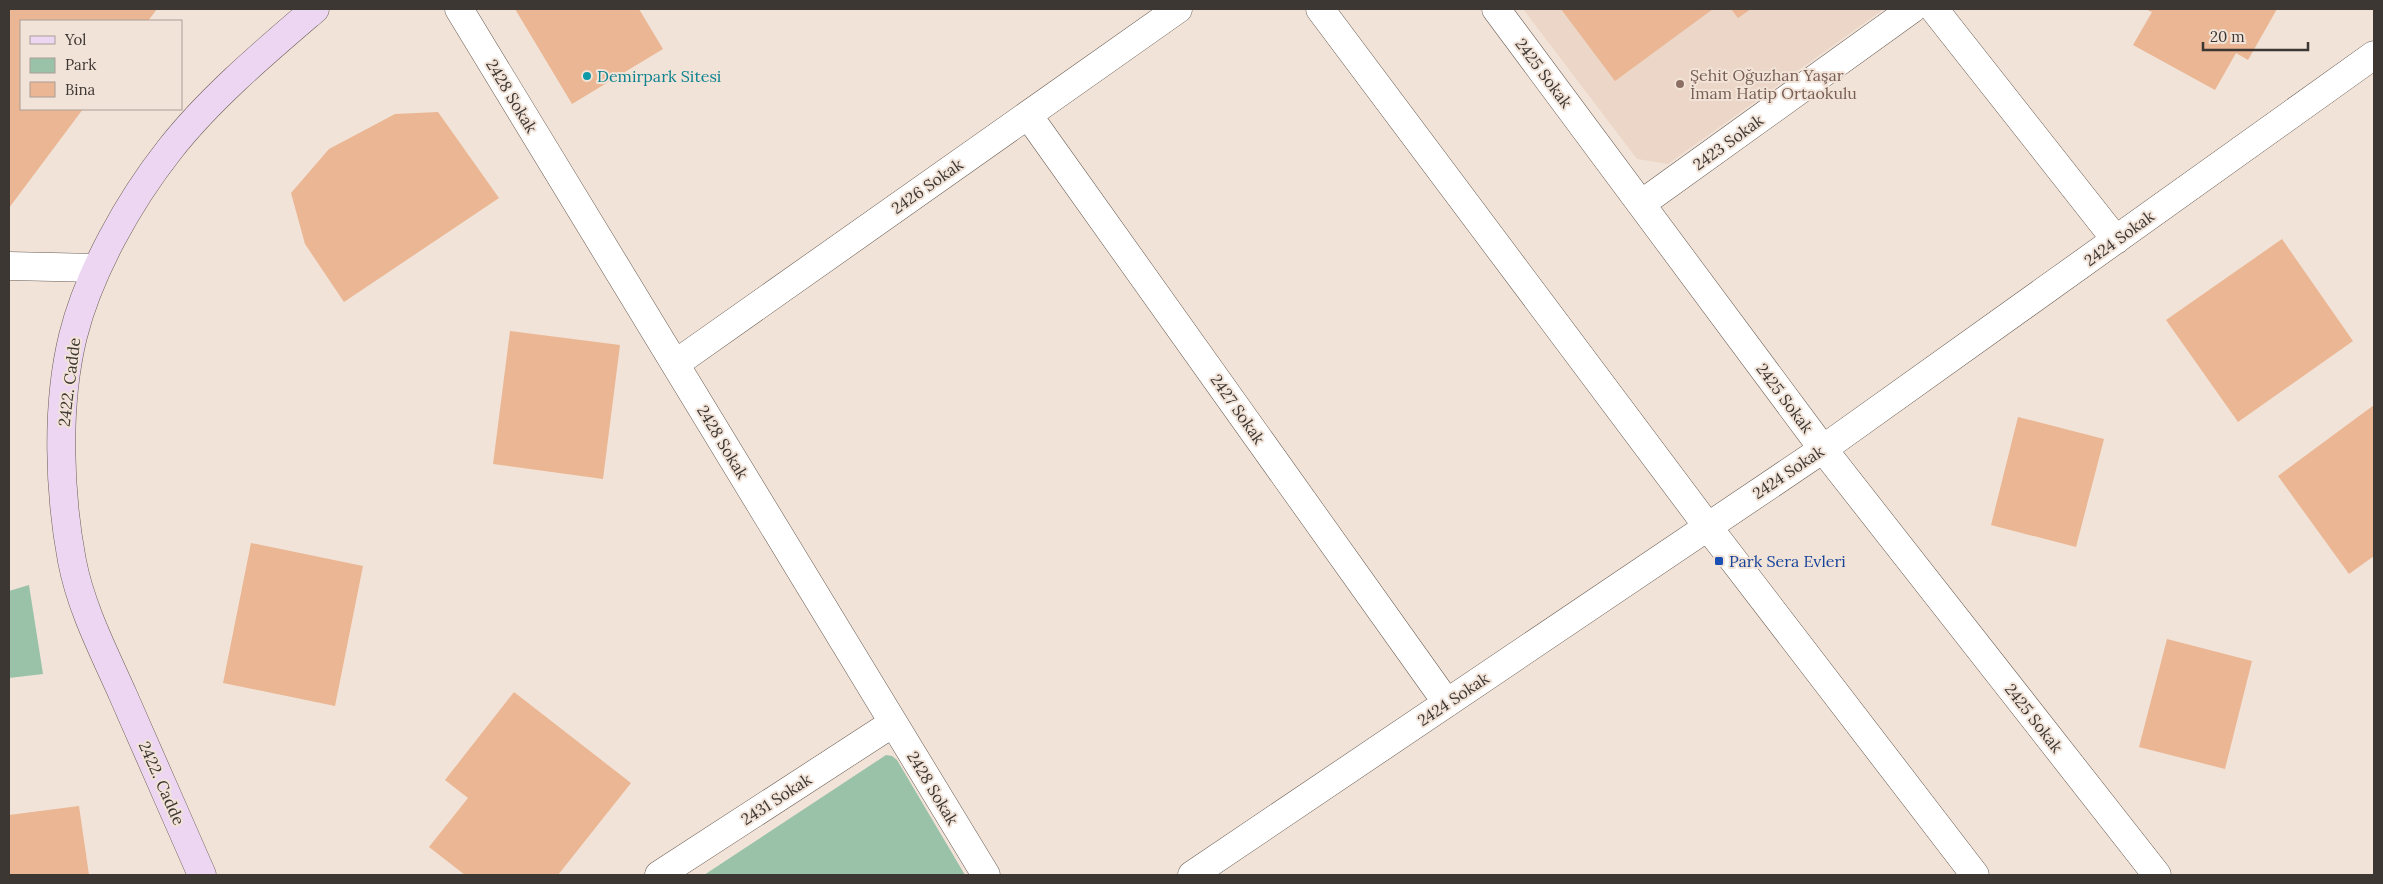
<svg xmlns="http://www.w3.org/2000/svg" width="2383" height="884" viewBox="0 0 2383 884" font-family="Lora,serif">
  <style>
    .built { fill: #ecd6c7 }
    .green { fill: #99c2a9 }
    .building { fill: #eab693 }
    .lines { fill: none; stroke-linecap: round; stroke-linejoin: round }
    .street-casing { stroke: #6a5d54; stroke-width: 29 }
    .secondary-casing { stroke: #6a5d54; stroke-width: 29 }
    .street { stroke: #fff; stroke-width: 28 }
    .secondary { stroke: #ecd6f1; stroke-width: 28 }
    .culture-dot { fill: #0f9aa8; stroke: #f2e3d8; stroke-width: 2 }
    .education-dot { fill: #8d6e63; stroke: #f2e3d8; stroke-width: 2 }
    .transit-dot { fill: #1a4fb4; stroke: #f2e3d8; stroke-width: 2 }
    .labels { text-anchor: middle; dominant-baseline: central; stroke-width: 4; stroke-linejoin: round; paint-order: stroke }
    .street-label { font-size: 16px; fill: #3d3733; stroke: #f2e3d8 }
    .education-label { font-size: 16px; fill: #785e54; stroke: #f2e3d8; text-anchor: start }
    .culture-label { font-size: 16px; fill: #0d838f; stroke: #f2e3d8; text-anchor: start }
    .transit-label { font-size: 16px; fill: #164399; stroke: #f2e3d8; text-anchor: start }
  </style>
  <rect width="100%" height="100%" fill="#f2e3d8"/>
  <path class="built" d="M1523 9H1884L1668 164 1637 159Z"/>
  <path class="green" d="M29 585 43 674 9 678V591Z
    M886 755 892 756 897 760 965 875H704Z"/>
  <path class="building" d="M9 9H157L148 21H21V109H83L9 208Z
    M515 9H639L663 49 572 104Z
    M1561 9H1713L1615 81Z
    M1731 9H1751L1738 18Z
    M2145 9H2277L2248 60 2236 53 2215 90 2133 45 2152 12Z
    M438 112 499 198 344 302 305 244 291 193 329 149 395 114Z
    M2282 239 2353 341 2238 422 2166 320Z
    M510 331 620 345 603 479 493 464Z
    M2374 405V556L2349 574 2278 476Z
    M2018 417 2104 439 2076 547 1991 525Z
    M251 543 363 566 335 706 223 683Z
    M2167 639 2252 661 2225 769 2139 747Z
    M514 692 631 783 558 875H465L429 847 468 798 445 780Z
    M79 806 89 875H9V815Z"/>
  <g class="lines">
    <defs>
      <path id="street" d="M459 9 986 875
        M1320 9 1708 527 1975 875
        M1496 9 1823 449 2157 875
        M1934 9 2116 240
        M1028 115 1447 703
        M1641 204 1912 9
        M9 266 97 268
        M675 364 1178 9
        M659 875 893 723
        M1192 875 1823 449 2374 55"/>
      <path id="secondary" d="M202 875C176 815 149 755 123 695 104 652 81 608 72 561 59 492 56 405 73 336 89 272 129 201 170 149 210 98 266 51 315 9"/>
    </defs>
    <use href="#street" class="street-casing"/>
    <use href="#secondary" class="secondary-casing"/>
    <use href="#street" class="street"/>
    <use href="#secondary" class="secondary"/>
  </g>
  <circle class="culture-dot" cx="587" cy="76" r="5"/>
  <circle class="education-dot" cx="1680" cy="84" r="5"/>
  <rect class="transit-dot" x="1714" y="556" width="10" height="10" rx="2.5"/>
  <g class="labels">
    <g class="street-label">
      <text transform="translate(1544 73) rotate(53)">2425 Sokak</text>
      <text transform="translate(512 96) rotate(59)">2428 Sokak</text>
      <text transform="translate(1728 142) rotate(-36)">2423 Sokak</text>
      <text transform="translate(927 186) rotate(-35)">2426 Sokak</text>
      <text transform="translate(2119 238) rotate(-36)">2424 Sokak</text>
      <text transform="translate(69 382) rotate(-83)">2422. Cadde</text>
      <text transform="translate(1785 398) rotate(53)">2425 Sokak</text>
      <text transform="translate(1238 409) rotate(55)">2427 Sokak</text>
      <text transform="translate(723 442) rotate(59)">2428 Sokak</text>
      <text transform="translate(1788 472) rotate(-34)">2424 Sokak</text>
      <text transform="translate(1453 699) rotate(-34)">2424 Sokak</text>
      <text transform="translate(2034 718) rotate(52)">2425 Sokak</text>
      <text transform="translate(162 783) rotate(66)">2422. Cadde</text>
      <text transform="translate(933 788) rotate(59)">2428 Sokak</text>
      <text transform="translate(776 799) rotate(-33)">2431 Sokak</text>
    </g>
    <g class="education-label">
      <text x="1690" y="75">Şehit Oğuzhan Yaşar<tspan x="1690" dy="18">İmam Hatip Ortaokulu</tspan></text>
    </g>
    <g class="culture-label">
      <text x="597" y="76">Demirpark Sitesi</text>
    </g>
    <g class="transit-label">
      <text x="1729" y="561">Park Sera Evleri</text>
    </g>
  </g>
  <rect width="2383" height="884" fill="none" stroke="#3d3733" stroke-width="20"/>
  <rect x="20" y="20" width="162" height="90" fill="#f2e3d8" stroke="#aa9e96"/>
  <rect x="30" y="36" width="25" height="8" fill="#ecd6f1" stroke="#aa9e96"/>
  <text x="65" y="45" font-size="15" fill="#3d3733">Yol</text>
  <rect x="30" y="58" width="25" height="15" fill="#99c2a9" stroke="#aa9e96"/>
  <text x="65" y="70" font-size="15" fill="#3d3733">Park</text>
  <rect x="30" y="82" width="25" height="15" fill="#eab693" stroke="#aa9e96"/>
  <text x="65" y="95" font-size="15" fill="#3d3733">Bina</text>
  <path d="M2203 42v8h105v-8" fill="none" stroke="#3d3733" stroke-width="2.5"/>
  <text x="2210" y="42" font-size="15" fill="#3d3733" stroke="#f2e3d8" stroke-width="4" paint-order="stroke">20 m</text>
</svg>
